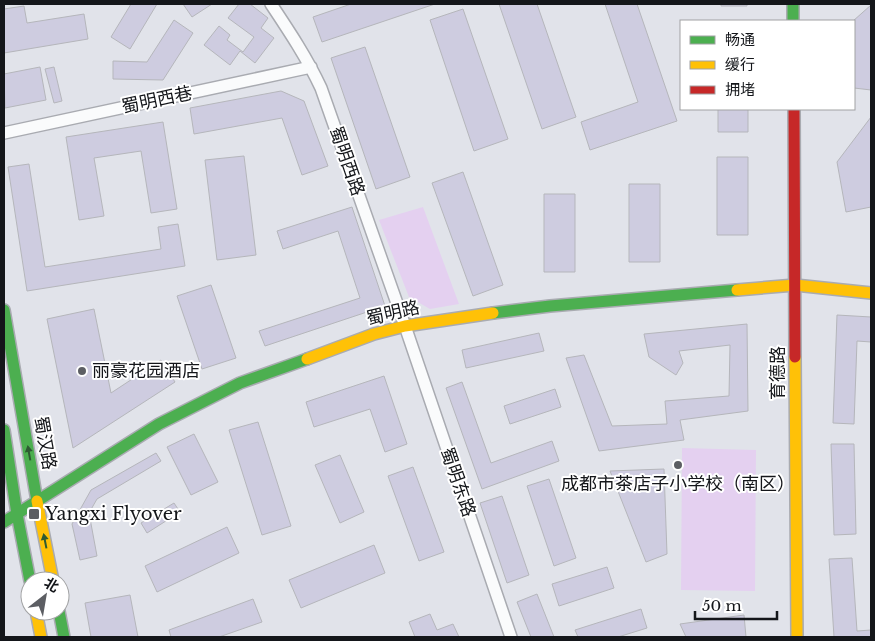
<svg xmlns="http://www.w3.org/2000/svg" width="875" height="641" viewBox="0 0 875 641" font-family="'Libre Baskerville','Noto Sans SC',serif">
  <style>
    .green { fill: #e4d0f0 }
    .building { fill: #cecce0; stroke: #b5b6bb }
    .lines { fill: none; stroke-linecap: round; stroke-linejoin: round }
    .street-casing { stroke: #a9abb1; stroke-width: 14 }
    .fast-casing { stroke: #a9abb1; stroke-width: 14 }
    .slow-casing { stroke: #a9abb1; stroke-width: 14 }
    .jam-casing { stroke: #a9abb1; stroke-width: 14 }
    .street { stroke: #fafbfc; stroke-width: 11 }
    .fast { stroke: #4caf50; stroke-width: 11 }
    .slow { stroke: #ffc107; stroke-width: 11 }
    .jam { stroke: #c62828; stroke-width: 11 }
    .oneway { fill: #2d5b32 }
    .poi-dot { fill: #5c5e63; stroke: #fff; stroke-width: 2 }
    .labels { text-anchor: middle; dominant-baseline: central; stroke-width: 4; stroke-linejoin: round; paint-order: stroke }
    .street-label { font-size: 18px; fill: #14161a; stroke: #fff }
    .poi-label { font-size: 18px; fill: #14161a; stroke: #fff; text-anchor: start }
  </style>
  <rect width="100%" height="100%" fill="#e1e3ea"/>
  <path class="green" d="M423 207 459 304 430 309 409 297 379 220Z
    M682 448 756 450 755 591 681 590Z"/>
  <path class="building" d="M131 4H157L130 49 111 37Z
    M183 4H212L192 17Z
    M239 4H250L268 18 261 28 274 38 255 63 240 51 230 65 204 45 219 26 230 35 227 40 243 52 254 37 228 18Z
    M351 4H435L322 42 313 17Z
    M499 4H537L576 117 542 129Z
    M605 4H637L677 121 590 150 581 122 638 102Z
    M721 4H747V6H721Z
    M871 5V90L854 88 853 21Z
    M24 6 27 23 84 14 88 39 4 53V9Z
    M463 9 508 139 474 151 430 20Z
    M174 20 193 33 163 80 113 79V61L147 62Z
    M365 47 410 177 376 189 331 58Z
    M40 67 46 100 5 108 4 74Z
    M54 67 62 101 54 103 45 69Z
    M281 91 304 101 328 166 302 175 282 118 194 134 190 108Z
    M718 109H748V132H718Z
    M871 117V207L846 212 837 162Z
    M163 122 177 209 151 213 141 151 94 158 104 216 79 220 66 137Z
    M244 156 256 255 217 260 205 160Z
    M717 157H748V235H717Z
    M29 164 45 267 161 249 158 227 178 224 185 266 27 291 8 167Z
    M463 172 503 285 473 296 432 183Z
    M629 184H660V262H629Z
    M544 194H575V272H544Z
    M352 207 385 306 265 346 259 331 360 298 338 231 283 249 277 231Z
    M211 285 236 358 202 369 177 296Z
    M94 309 111 393 161 360 175 382 73 448 47 319Z
    M837 315 871 317V342L857 341 854 424 833 423Z
    M747 324 748 411 680 420 684 440 599 451 566 358 584 355 612 426 667 424 665 401 729 396 730 345 679 351 683 363 676 375 649 357 644 334Z
    M539 333 544 351 466 368 462 350Z
    M384 376 407 444 385 452 370 409 314 427 306 402Z
    M462 382 491 463 552 441 559 461 482 489 446 388Z
    M555 389 561 407 510 424 504 406Z
    M258 422 291 526 262 535 229 430Z
    M194 434 218 482 191 495 167 447Z
    M831 444H854L856 534 834 535Z
    M156 453 161 461 97 499 89 513 97 556 80 560 72 524 91 490Z
    M340 455 364 512 340 523 315 465Z
    M413 467 444 552 419 561 388 476Z
    M664 469 667 554 646 562 610 471Z
    M549 479 576 558 554 566 527 486Z
    M502 496 529 575 507 583 480 503Z
    M174 503 180 512 147 533 141 523Z
    M227 527 239 553 157 592 145 566Z
    M374 545 385 573 301 608 289 580Z
    M852 558 857 631 871 630V637H834L829 559Z
    M607 567 614 588 559 606 552 584Z
    M537 594 554 637H531L517 602Z
    M130 595 138 637H91L85 603Z
    M253 599 262 622 219 637H171L169 630Z
    M641 609 647 628 618 637H578L575 630Z
    M430 614 437 630 453 624 459 637H415L409 622Z
    M744 615 746 637H686L680 624Z"/>
  <g class="lines">
    <defs>
      <path id="street" d="M271 4C289 31 307 58 321 88L405 326 511 637
        M4 133 311 67"/>
      <path id="fast" d="M793 4V21
        M4 310 37 501
        M493 313 550 306 737 290
        M4 430 17 514
        M17 514 30 581
        M4 522 159 424 240 383 307 359
        M59 611 64 637"/>
      <path id="slow" d="M737 290 795 285 871 293
        M795 357 797 637
        M307 359 374 334 405 326 493 313
        M37 501 53 581
        M36 611 41 637"/>
      <path id="jam" d="M794 109 795 357"/>
    </defs>
    <use href="#street" class="street-casing"/>
    <use href="#fast" class="fast-casing"/>
    <use href="#slow" class="slow-casing"/>
    <use href="#jam" class="jam-casing"/>
    <use href="#street" class="street"/>
    <use href="#fast" class="fast"/>
    <use href="#slow" class="slow"/>
    <use href="#jam" class="jam"/>
  </g>
  <defs><path id="oneway-solid" d="M-6-.8H1V-3.2L6.5 0L1 3.2V.8H-6Z" transform="scale(1.25)"/></defs>
  <g class="oneway">
    <use href="#oneway-solid" transform="translate(29 453) rotate(-100)"/>
    <use href="#oneway-solid" transform="translate(45 541) rotate(-101)"/>
  </g>
  <g class="poi-dot">
    <circle cx="82" cy="371" r="5"/>
    <circle cx="678" cy="465" r="5"/>
    <rect x="28" y="508" width="12" height="12" rx="2.5"/>
  </g>
  <g class="labels">
    <g class="street-label">
      <text transform="translate(157 100) rotate(-12)">蜀明西巷</text>
      <text transform="translate(347 161) rotate(71)">蜀明西路</text>
      <text transform="translate(393 313) rotate(-13)">蜀明路</text>
      <text transform="translate(778 373) rotate(-90)">育德路</text>
      <text transform="translate(45 443) rotate(80)">蜀汉路</text>
      <text transform="translate(458 482) rotate(71)">蜀明东路</text>
    </g>
    <g class="poi-label">
      <text x="92" y="371">丽豪花园酒店</text>
      <text x="678" y="484" text-anchor="middle">成都市茶店子小学校（南区）</text>
      <text x="45" y="514">Yangxi Flyover</text>
    </g>
  </g>
  <rect width="875" height="641" fill="none" stroke="#14161a" stroke-width="10"/>
  <rect x="680" y="20" width="175" height="90" fill="#ffffff" stroke="#a1a2a3"/>
  <rect x="690" y="36" width="25" height="8" fill="#4caf50" stroke="#a1a2a3"/>
  <text x="725" y="45" font-size="15" fill="#14161a">畅通</text>
  <rect x="690" y="61" width="25" height="8" fill="#ffc107" stroke="#a1a2a3"/>
  <text x="725" y="70" font-size="15" fill="#14161a">缓行</text>
  <rect x="690" y="86" width="25" height="8" fill="#c62828" stroke="#a1a2a3"/>
  <text x="725" y="95" font-size="15" fill="#14161a">拥堵</text>
  <g transform="translate(45 596) rotate(31)"><circle r="24" fill="#ffffff" stroke="#a1a2a3"/>
  <path d="M0-4L9 19L0 12L-9 19Z" fill="#5c5e63"/>
  <text y="-8" font-size="14" font-weight="bold" text-anchor="middle" fill="#14161a">北</text>
  </g>
  <path d="M695 611v8h82v-8" fill="none" stroke="#14161a" stroke-width="2.5"/>
  <text x="702" y="611" font-size="15" fill="#14161a" stroke="#ffffff" stroke-width="4" paint-order="stroke">50 m</text>
</svg>
